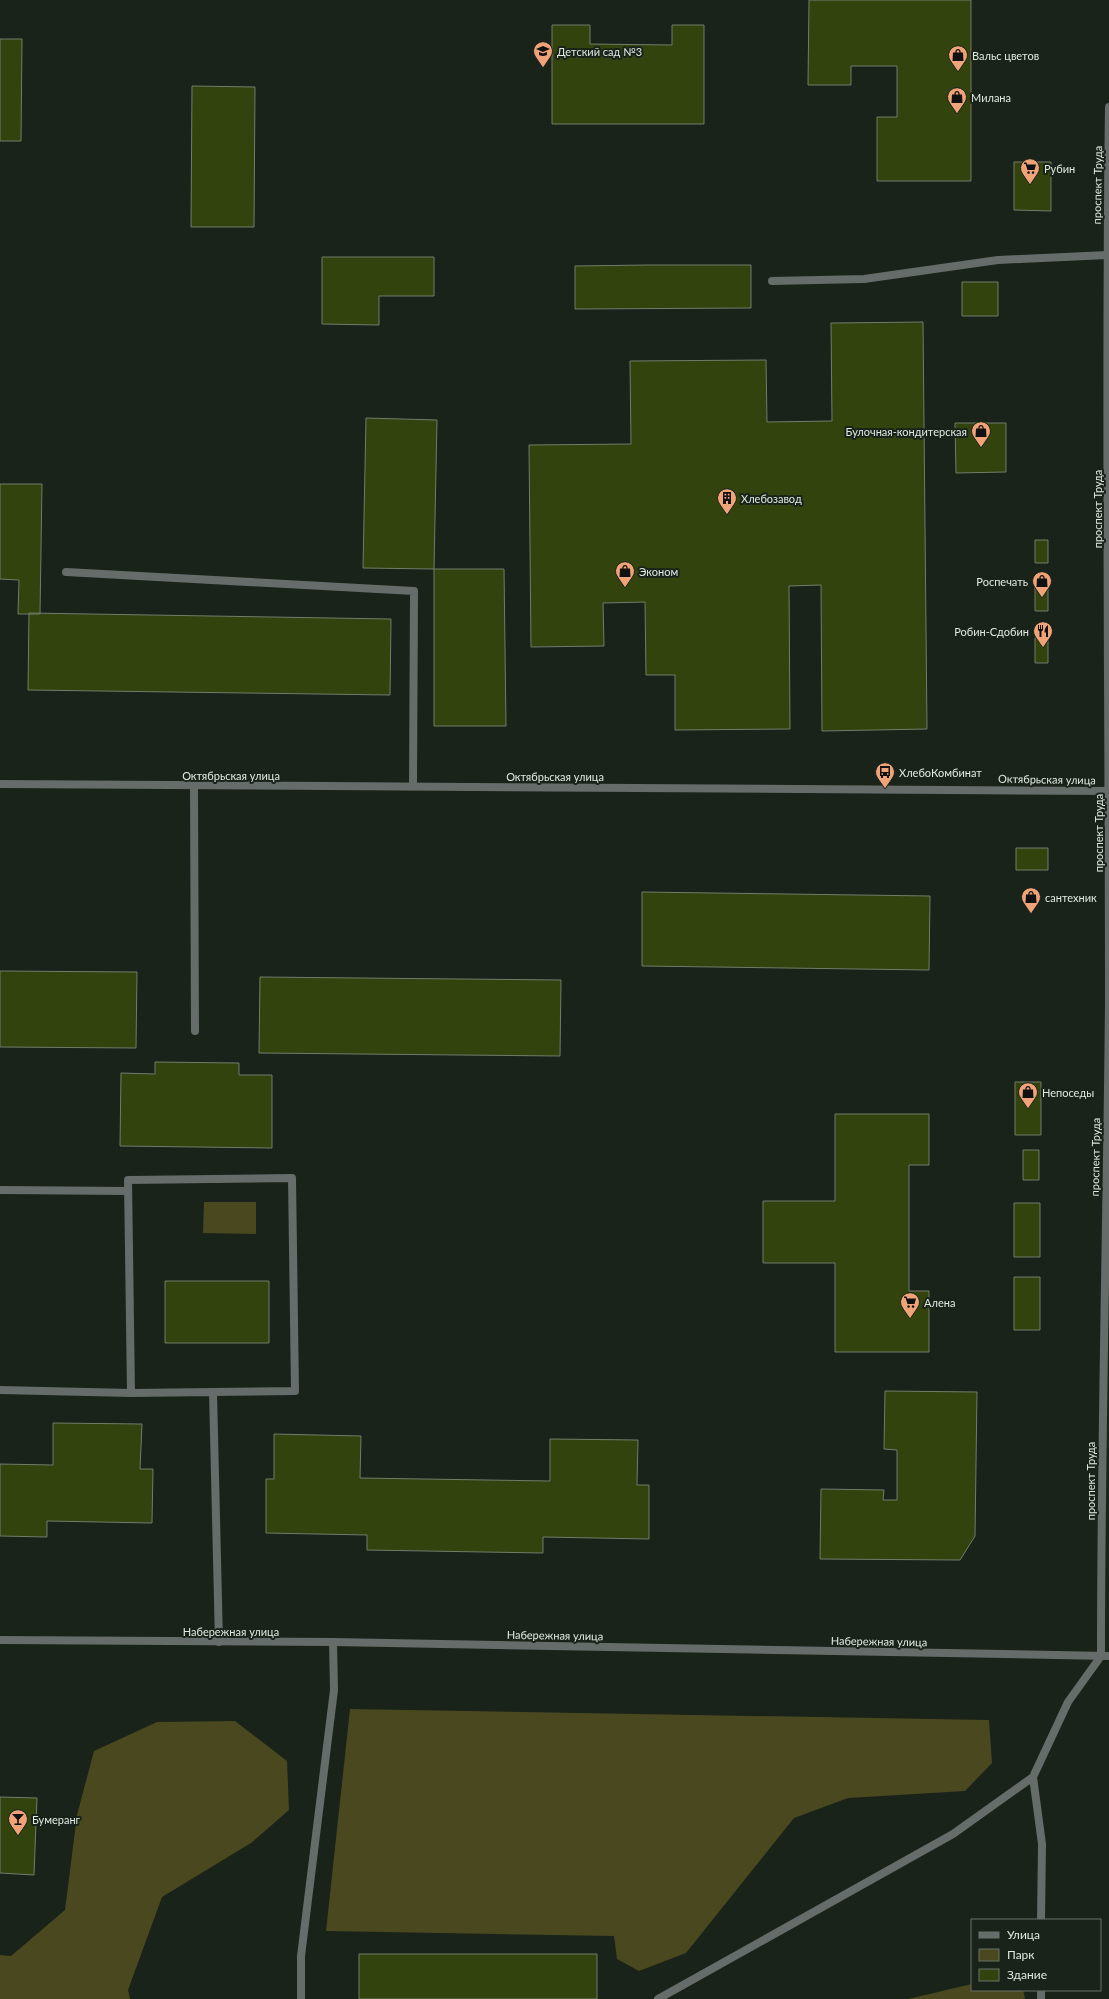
<svg xmlns="http://www.w3.org/2000/svg" width="1109" height="1999" viewBox="0 0 1109 1999" font-family="Lato,sans-serif">
  <style>
    .green { fill: #4a481f }
    .building { fill: #32430e; stroke: #747b6c }
    .lines { fill: none; stroke-linecap: round; stroke-linejoin: round }
    .service { stroke: #656c69; stroke-width: 8 }
    .tertiary { stroke: #656c69; stroke-width: 8 }
    .labels { text-anchor: middle; dominant-baseline: central; stroke-width: 4; stroke-linejoin: round; paint-order: stroke }
    .poi-label { font-size: 11px; fill: #e2e8e2; stroke: #192319; text-anchor: start }
    .street-label { font-size: 11px; fill: #e2e8e2; stroke: #192319 }
  </style>
  <rect width="100%" height="100%" fill="#192319"/>
  <path class="green" d="M204 1202H256V1234L203 1233Z
    M350 1709 989 1720 992 1763 965 1791 848 1798 794 1818 686 1953 639 1971 617 1959 614 1936 326 1931Z
    M235 1721 287 1761 289 1810 251 1843 162 1897 128 1990 130 1999H0V1955L11 1956 65 1910 77 1815 94 1751 157 1722Z
    M972 1984V1990H1023L1025 1998 1023 1999H908Z"/>
  <path class="building" d="M809 0H971V181H877V117H897V66H851V85H808Z
    M552 25H590V44L672 45V25H704V124H552Z
    M0 39H22L21 141H0Z
    M192 86 255 87 254 227H191Z
    M1014 162H1051V211L1014 210Z
    M322 257H434V296H379V325L322 324Z
    M647 265H751V308L575 309V266Z
    M962 282H998V316H962Z
    M923 322 927 729 822 731 821 585 789 586 790 729 675 730V675H646L645 602 603 603 604 646 531 647 529 445 631 444 630 361 766 360 767 422 832 421 831 323Z
    M366 418 437 420 434 569 363 568Z
    M955 423H1006V472L956 473Z
    M0 484H42L40 614H18L19 580 0 579Z
    M1035 540H1048V563H1035Z
    M434 569H504L506 726H434Z
    M1035 586H1048V611H1035Z
    M29 613 391 619 390 695 28 690Z
    M1035 638H1048V663H1035Z
    M1016 848H1048V870H1016Z
    M642 892 930 896 929 970 642 966Z
    M0 971 137 972 136 1048 0 1047Z
    M260 977 561 980 560 1056 259 1053Z
    M155 1062 239 1063V1075H272V1148L120 1146 121 1073 155 1074Z
    M1015 1082H1041V1135H1015Z
    M835 1114H929V1165H909V1291H929V1352H835V1263H763V1201H835Z
    M1023 1150H1039V1180H1023Z
    M1014 1203H1040V1257H1014Z
    M1014 1277H1040V1330H1014Z
    M165 1281H269V1343H165Z
    M885 1391 977 1392 975 1536 960 1560 820 1559 821 1489 884 1490 883 1500H897V1450L884 1449Z
    M53 1423 142 1424 140 1469H153L152 1523 47 1521V1537L0 1536V1464L53 1465Z
    M274 1434 361 1436 360 1478 550 1481V1439L638 1440 637 1485H649V1539L543 1537V1553L367 1550V1535L266 1533V1479H274Z
    M0 1797 37 1798 34 1875 0 1873Z
    M359 1954H597V1999H359Z"/>
  <g class="lines">
    <path class="service" d="M772 281 864 279 998 260 1107 255
      M66 572 414 591 413 786
      M194 786 195 1031
      M0 1190 128 1191
      M0 1390 131 1393
      M213 1392 131 1393 128 1180 292 1178 295 1391 213 1392 219 1642
      M1033 1777 1042 1844 1041 1920
      M301 1999V1956L334 1690 333 1642
      M658 1999 953 1834 1033 1777 1068 1702 1101 1656
      M1041 1999V1990"/>
    <path class="tertiary" d="M0 784 1109 791
      M0 1640 333 1642 1109 1656
      M1101 1656C1101 1438 1107 1220 1109 1002 1109 704 1105 405 1109 107"/>
  </g>
  <defs>
    <symbol id="school-pin" viewBox="-11 -11 22 30"><path d="M0 17L-7.5 6A9.5 9.5 0 1 1 7.5 6Z" fill="#f0a279" stroke="#192319"/><path d="M0-5L7-2L0 1L-7-2ZM-4 1L0 2.5L4 1V4Q0 6-4 4Z" fill="#111"/></symbol>
    <symbol id="shop-pin" viewBox="-11 -11 22 30"><path d="M0 17L-7.5 6A9.5 9.5 0 1 1 7.5 6Z" fill="#f0a279" stroke="#192319"/><path d="M-5-2.5h2.3a2.7 3.5 0 0 1 5.4 0H5L5.5 6h-11ZM-1.5-2.5h3a1.5 2.3 0 0 0-3 0Z" fill="#111"/></symbol>
    <symbol id="supermarket-pin" viewBox="-11 -11 22 30"><path d="M0 17L-7.5 6A9.5 9.5 0 1 1 7.5 6Z" fill="#f0a279" stroke="#192319"/><path d="M-6-5.5h2.5l.6 2H6L4.5 2H-2.5L-4.4-4H-6ZM-1.5 3.2a1.3 1.3 0 1 0 .1 0ZM3 3.2a1.3 1.3 0 1 0 .1 0Z" fill="#111"/></symbol>
    <symbol id="building-pin" viewBox="-11 -11 22 30"><path d="M0 17L-7.5 6A9.5 9.5 0 1 1 7.5 6Z" fill="#f0a279" stroke="#192319"/><path d="M-4-6H4V6H1V3H-1V6H-4ZM-2.5-4.3h1.7v1.8h-1.7ZM.8-4.3h1.7v1.8H.8ZM-2.5-1h1.7V.8h-1.7ZM.8-1h1.7V.8H.8Z" fill="#111"/></symbol>
    <symbol id="restaurant-pin" viewBox="-11 -11 22 30"><path d="M0 17L-7.5 6A9.5 9.5 0 1 1 7.5 6Z" fill="#f0a279" stroke="#192319"/><path d="M-5-6h1v4h1v-4h1v4h1v-4h1v5L-1.5 .5V6h-2V.5L-5-1ZM5-6V6H3V1.5H1.5Q1.5-4 5-6Z" fill="#111"/></symbol>
    <symbol id="bus-pin" viewBox="-11 -11 22 30"><path d="M0 17L-7.5 6A9.5 9.5 0 1 1 7.5 6Z" fill="#f0a279" stroke="#192319"/><path d="M-5-6H5V4H4V6H2V4H-2V6H-4V4H-5ZM-3.5-4V0h7V-4ZM-3.5 1.2v1.5H-2V1.2ZM2 1.2v1.5H3.5V1.2Z" fill="#111"/></symbol>
    <symbol id="bar-pin" viewBox="-11 -11 22 30"><path d="M0 17L-7.5 6A9.5 9.5 0 1 1 7.5 6Z" fill="#f0a279" stroke="#192319"/><path d="M-6-5H6L.8 .8V4.5H3.5V6h-7V4.5H-.8V.8Z" fill="#111"/></symbol>
  </defs>
  <g fill-rule="evenodd">
    <use href="#school-pin" x="532" y="40" width="22" height="30"/>
    <use href="#shop-pin" x="947" y="44" width="22" height="30"/>
    <use href="#shop-pin" x="946" y="86" width="22" height="30"/>
    <use href="#supermarket-pin" x="1019" y="157" width="22" height="30"/>
    <use href="#shop-pin" x="970" y="420" width="22" height="30"/>
    <use href="#building-pin" x="716" y="487" width="22" height="30"/>
    <use href="#shop-pin" x="614" y="560" width="22" height="30"/>
    <use href="#shop-pin" x="1031" y="570" width="22" height="30"/>
    <use href="#restaurant-pin" x="1032" y="620" width="22" height="30"/>
    <use href="#bus-pin" x="874" y="761" width="22" height="30"/>
    <use href="#shop-pin" x="1020" y="886" width="22" height="30"/>
    <use href="#shop-pin" x="1017" y="1081" width="22" height="30"/>
    <use href="#supermarket-pin" x="899" y="1291" width="22" height="30"/>
    <use href="#bar-pin" x="7" y="1808" width="22" height="30"/>
  </g>
  <g class="labels">
    <g class="poi-label">
      <text x="557" y="51">Детский сад №3</text>
      <text x="972" y="55">Вальс цветов</text>
      <text x="971" y="97">Милана</text>
      <text x="1044" y="168">Рубин</text>
      <text x="967" y="431" text-anchor="end">Булочная-кондитерская</text>
      <text x="741" y="498">Хлебозавод</text>
      <text x="639" y="571">Эконом</text>
      <text x="1028" y="581" text-anchor="end">Роспечать</text>
      <text x="1029" y="631" text-anchor="end">Робин-Сдобин</text>
      <text x="899" y="772">ХлебоКомбинат</text>
      <text x="1045" y="897">сантехник</text>
      <text x="1042" y="1092">Непоседы</text>
      <text x="924" y="1302">Алена</text>
      <text x="32" y="1819">Бумеранг</text>
    </g>
    <g class="street-label">
      <text transform="translate(1097 185) rotate(-89)">проспект Труда</text>
      <text transform="translate(1097 509) rotate(-90)">проспект Труда</text>
      <text x="231" y="775">Октябрьская улица</text>
      <text x="555" y="776">Октябрьская улица</text>
      <text transform="translate(1047 779) rotate(1)">Октябрьская улица</text>
      <text transform="translate(1098 833) rotate(-90)">проспект Труда</text>
      <text transform="translate(1095 1157) rotate(-89)">проспект Труда</text>
      <text transform="translate(1090 1481) rotate(-90)">проспект Труда</text>
      <text x="231" y="1631">Набережная улица</text>
      <text transform="translate(555 1635) rotate(1)">Набережная улица</text>
      <text transform="translate(879 1641) rotate(1)">Набережная улица</text>
    </g>
  </g>
  <rect x="971" y="1919" width="130" height="72" fill="#192319" stroke="#697269"/>
  <rect x="979" y="1932" width="20" height="6" fill="#656c69" stroke="#697269"/>
  <text x="1007" y="1939" font-size="12" fill="#e2e8e2">Улица</text>
  <rect x="979" y="1949" width="20" height="12" fill="#4a481f" stroke="#697269"/>
  <text x="1007" y="1959" font-size="12" fill="#e2e8e2">Парк</text>
  <rect x="979" y="1969" width="20" height="12" fill="#32430e" stroke="#697269"/>
  <text x="1007" y="1979" font-size="12" fill="#e2e8e2">Здание</text>
</svg>
